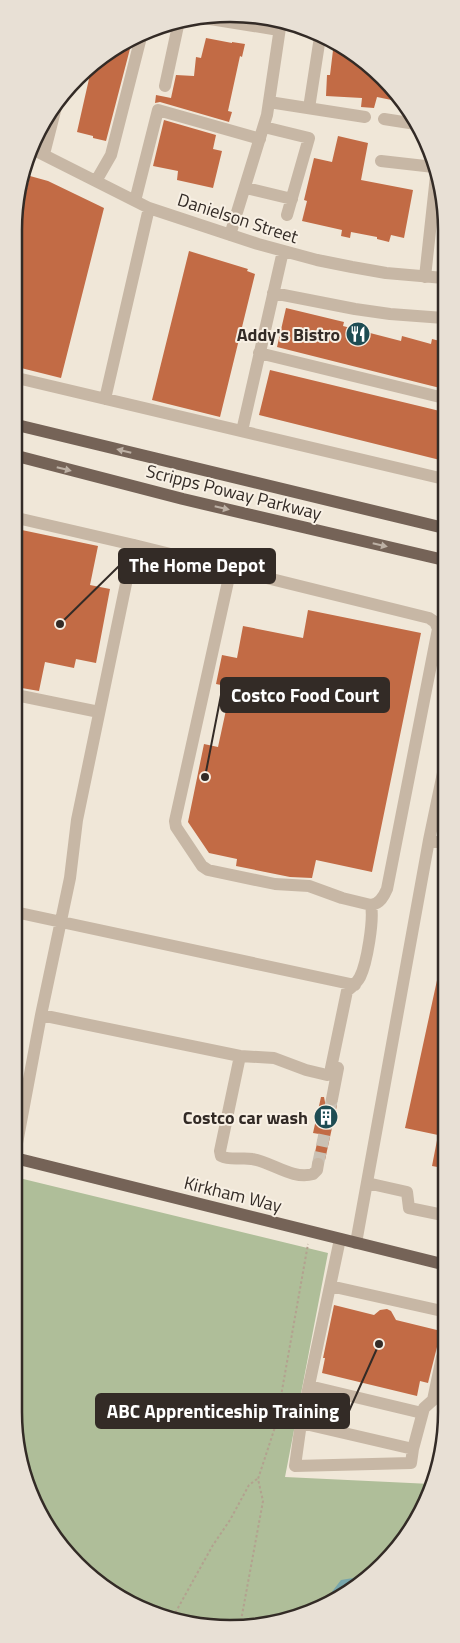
<svg xmlns="http://www.w3.org/2000/svg" width="460" height="1643" viewBox="0 0 460 1643" font-family="'Titillium Web',sans-serif">
  <style>
    .green { fill: #afbe99 }
    .water { fill: #78a6ac }
    .building { fill: #c26b45 }
    .lines { fill: none; stroke-linecap: round; stroke-linejoin: round }
    .minor-tunnel { stroke: #cac1b4; stroke-width: 12; stroke-dasharray: 12 6; stroke-linecap: butt }
    .path { stroke: #b3a18f; stroke-width: 2; stroke-dasharray: 2.5 2.5; stroke-linecap: butt }
    .minor { stroke: #c7b7a5; stroke-width: 12 }
    .major { stroke: #756357; stroke-width: 12 }
    .oneway { fill: #bdb1a5 }
    .labels { text-anchor: middle; dominant-baseline: central; stroke-width: 4; stroke-linejoin: round; paint-order: stroke }
    .street-label { font-size: 18px; fill: #332b26; stroke: #f8f0e4 }
    .poi-label { font-size: 18px; font-weight: bold; fill: #332b26; stroke: #f8f0e4; text-anchor: end }
    .rim { fill: none; stroke: #332b26; stroke-width: 2.5 }
    .leader { fill: none; stroke: #332b26; stroke-width: 2 }
    .callout-dot { fill: #332b26; stroke: #f8f0e4; stroke-width: 2 }
    .callout { fill: #332b26; stroke: #332b26; stroke-width: 2 }
    .callout-label { font-size: 19px; text-anchor: middle; font-weight: bold; fill: #fff }
  </style>
  <rect width="100%" height="100%" fill="#f0e7d8"/>
  <path class="green" d="M15 1177 328 1253 285 1477 431 1484 417 1521 362 1584 299 1618 216 1629 134 1607 68 1556 30 1495 14 1413Z"/>
  <path class="water" d="M365 1574 370 1575 362 1584 321 1606 341 1580 353 1578Z"/>
  <path class="building" d="M206 38 232 43V42L245 44 242 57 240 56 228 111 232 112 229 122 160 102 155 103 156 95 171 98 176 75 194 76 196 57 201 58Z
    M132 41 106 141 93 138V136L77 132 91 70 110 50Z
    M334 42 383 77 401 102 377 97 374 108 361 107 362 98 326 96 327 75H330Z
    M164 120 216 135 213 149 222 151 213 188 177 180 178 171 153 166Z
    M338 136 368 143 361 180 413 190 404 238 391 235 389 242 377 239V237L351 232 350 238 341 236 342 230 302 221 307 201 304 200 314 158 332 162Z
    M30 176 48 181 104 208 61 378 17 367 18 225Z
    M189 251 248 269 247 271 255 274 220 417 152 400Z
    M286 308 344 322 343 326 401 341 402 336 431 344 432 339 444 342V389L277 347Z
    M270 370 444 412V461L259 415Z
    M17 529 98 546 90 585 110 589 96 663 76 659 74 668 45 662 39 691 16 687Z
    M308 610 421 633 372 872 316 860 312 878 290 877 236 866 237 859 209 853 188 822 204 744 218 747 231 687 216 684 222 655 237 658 243 626 303 638Z
    M439 971 443 972V1168L432 1166 438 1135 405 1128Z
    M321 1097H324L325 1102 327 1105 331 1107 337 1105 325 1160 320 1156 314 1157 319 1134 313 1133Z
    M334 1305 374 1315 380 1310 387 1309 391 1311 396 1320 441 1331 428 1383 420 1381 417 1396 322 1373 325 1358H323Z"/>
  <g class="lines">
    <path class="minor-tunnel" d="M318 1164 332 1099"/>
    <path class="path" d="M173 1617 194 1579 213 1545 230 1520 249 1485 257 1479
      M240 1626 263 1501 258 1479 276 1424 308 1244"/>
    <path class="minor" d="M204 18 279 30
      M165 86 179 21
      M269 102 365 117
      M309 108 320 37
      M384 119 416 124
      M264 127 309 138 287 215
      M34 150 149 208 258 244 317 260 352 267 386 273 444 278
      M44 154 57 103
      M381 161 434 167
      M96 181 111 155 141 37
      M246 188 292 199
      M135 201 158 110 260 139
      M230 235 267 115 281 21
      M425 277 436 176
      M273 293 355 309 390 314 444 318
      M259 353 444 398
      M17 378 444 479
      M105 399 149 208
      M242 431 283 251
      M17 518 134 545
      M16 695 99 712
      M429 840 443 773
      M15 912 355 985
      M41 1015 240 1056 274 1058 306 1070 327 1075 334 1073
      M240 1056 220 1151 221 1156C231 1161 242 1157 252 1159 272 1162 292 1180 313 1174L317 1170 318 1164
      M336 1076 331 1068 347 991C352 987 357 983 360 977 367 963 374 920 371 905
      M332 1099 338 1068
      M15 1154 41 1015 70 878 77 820 134 545 429 618 435 622 438 629 387 889C384 896 380 904 371 905L342 898 309 886 275 884 208 870 202 866 176 827 175 821 231 568
      M367 1183 407 1192 409 1208 443 1215
      M340 1239 301 1423 413 1449 424 1408 433 1400 442 1357
      M356 1243 429 840 443 843
      M330 1286 442 1311
      M309 1386 422 1413
      M301 1423 295 1466 411 1463 413 1449"/>
    <path class="major" d="M17 425 444 528
      M17 456 183 499 444 560
      M15 1158 442 1264"/>
  </g>
  <defs><path id="oneway-solid" d="M-6-.8H1V-3.2L6.5 0L1 3.2V.8H-6Z" transform="scale(1.25)"/></defs>
  <g class="oneway">
    <use href="#oneway-solid" transform="translate(124 451) rotate(-166)"/>
    <use href="#oneway-solid" transform="translate(64 469) rotate(14)"/>
    <use href="#oneway-solid" transform="translate(222 508) rotate(13)"/>
    <use href="#oneway-solid" transform="translate(380 545) rotate(13)"/>
  </g>
  <defs>
    <symbol id="restaurant-disc" viewBox="-11 -11 22 22"><circle r="9.5" fill="#1d4c53" stroke="#f8f0e4"/><path d="M-5-6h1v4h1v-4h1v4h1v-4h1v5L-1.5 .5V6h-2V.5L-5-1ZM5-6V6H3V1.5H1.5Q1.5-4 5-6Z" fill="#fff"/></symbol>
    <symbol id="building-disc" viewBox="-11 -11 22 22"><circle r="9.5" fill="#1d4c53" stroke="#f8f0e4"/><path d="M-4-6H4V6H1V3H-1V6H-4ZM-2.5-4.3h1.7v1.8h-1.7ZM.8-4.3h1.7v1.8H.8ZM-2.5-1h1.7V.8h-1.7ZM.8-1h1.7V.8H.8Z" fill="#fff"/></symbol>
  </defs>
  <g fill-rule="evenodd">
    <use href="#restaurant-disc" x="344" y="320" width="28" height="28"/>
    <use href="#building-disc" x="312" y="1103" width="28" height="28"/>
  </g>
  <g class="labels">
    <g class="street-label">
      <text transform="translate(238 218) rotate(18)">Danielson Street</text>
      <text transform="translate(234 492) rotate(14)">Scripps Poway Parkway</text>
      <text transform="translate(233 1194) rotate(14)">Kirkham Way</text>
    </g>
    <g class="poi-label">
      <text x="340" y="334">Addy's Bistro</text>
      <text x="308" y="1117">Costco car wash</text>
    </g>
  </g>
  <path d="M0 0H460V1643H0ZM230 22H230A208 208 0 0 1 438 230V1412A208 208 0 0 1 230 1620H230A208 208 0 0 1 22 1412V230A208 208 0 0 1 230 22Z" fill="#e8e0d5" fill-rule="evenodd"/>
  <path class="rim" d="M230 22H230A208 208 0 0 1 438 230V1412A208 208 0 0 1 230 1620H230A208 208 0 0 1 22 1412V230A208 208 0 0 1 230 22Z"/>
  <path class="leader" d="M60 624L119 566M205 777L221 695M379 1344L349 1411"/>
  <g class="callout-dot">
    <circle cx="60" cy="624" r="5"/>
    <circle cx="205" cy="777" r="5"/>
    <circle cx="379" cy="1344" r="5"/>
  </g>
  <g class="callout">
    <rect x="119" y="549" width="156" height="34" rx="5"/>
    <rect x="221" y="678" width="168" height="34" rx="5"/>
    <rect x="96" y="1394" width="253" height="34" rx="5"/>
  </g>
  <g class="callout-label">
    <text x="197" y="572">The Home Depot</text>
    <text x="305" y="702">Costco Food Court</text>
    <text x="223" y="1418">ABC Apprenticeship Training</text>
  </g>
</svg>
